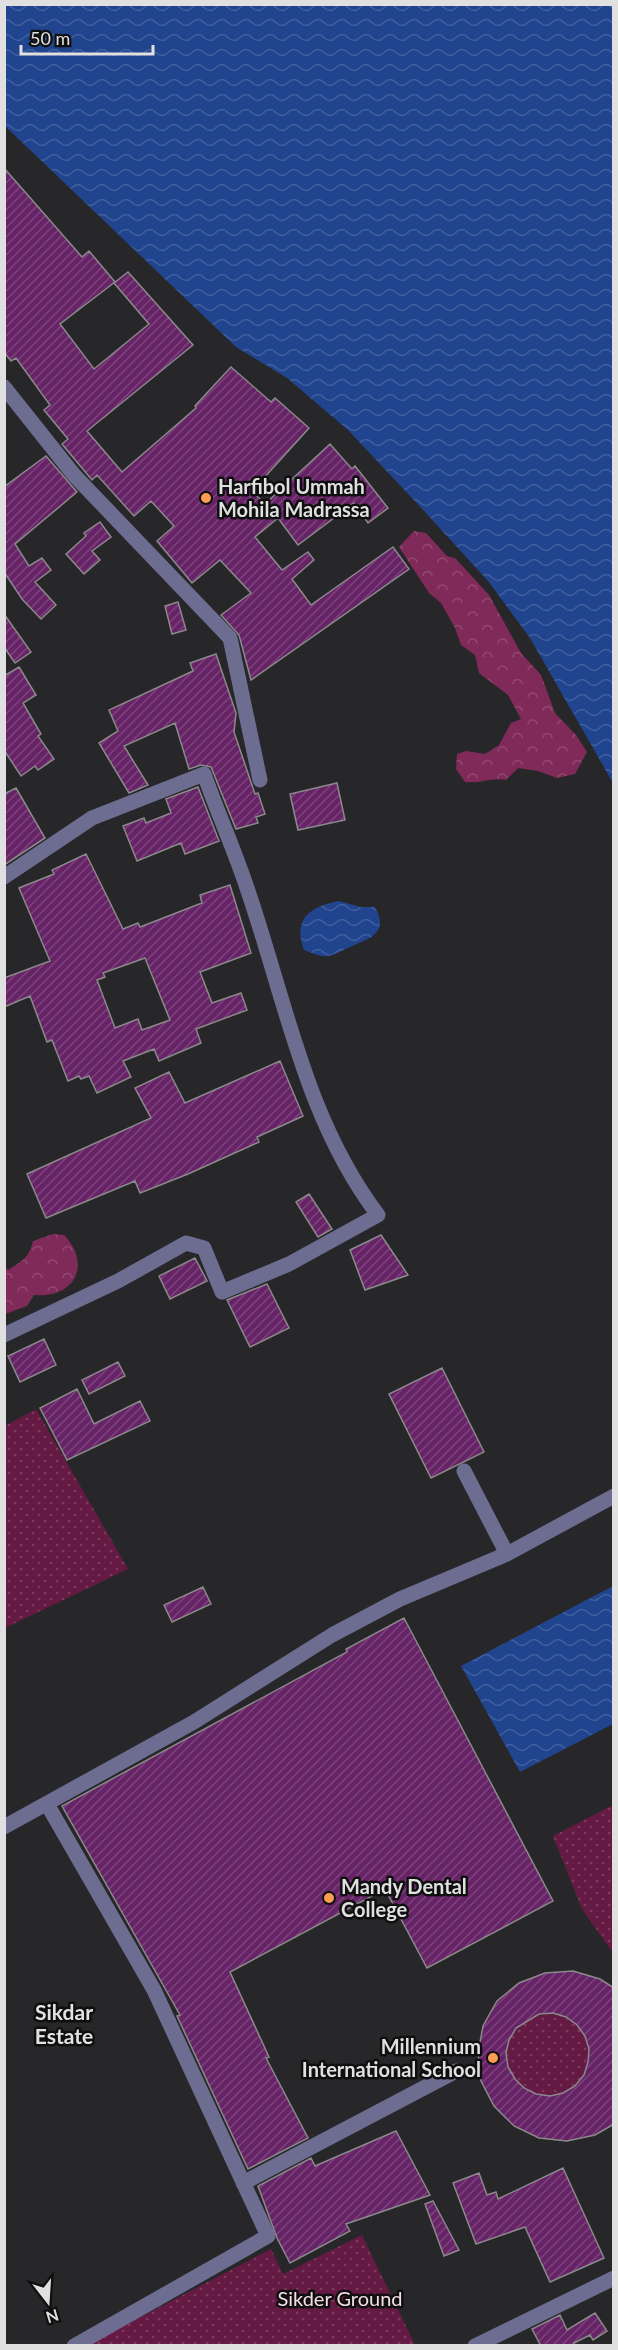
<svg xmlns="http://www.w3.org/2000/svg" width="618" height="2350" viewBox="0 0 618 2350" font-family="Lato,sans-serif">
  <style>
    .green { fill: url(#green-dots) }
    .forest { fill: url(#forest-crowns) }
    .water { fill: url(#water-waves) }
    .building { fill: url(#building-hatch); stroke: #8b898b; stroke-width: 1.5; fill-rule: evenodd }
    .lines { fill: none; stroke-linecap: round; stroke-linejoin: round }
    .minor { stroke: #6d6d92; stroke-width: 15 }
    .poi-dot { fill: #fd9d54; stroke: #0f0f10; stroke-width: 2 }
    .labels { text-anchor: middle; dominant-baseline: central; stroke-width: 5; stroke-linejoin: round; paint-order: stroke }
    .poi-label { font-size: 20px; font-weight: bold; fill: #e0e0e1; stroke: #0f0f10; text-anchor: start }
    .park-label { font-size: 20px; fill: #f6dce7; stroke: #0f0f10 }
    .neighbourhood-label { font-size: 21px; font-weight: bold; fill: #e2e1e4; stroke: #0f0f10 }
  </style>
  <defs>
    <pattern id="green-dots" width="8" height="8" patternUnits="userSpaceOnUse" patternTransform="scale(1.5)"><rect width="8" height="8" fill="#651a44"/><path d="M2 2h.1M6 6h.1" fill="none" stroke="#7b3b5f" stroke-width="1.8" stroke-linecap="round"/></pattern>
    <pattern id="forest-crowns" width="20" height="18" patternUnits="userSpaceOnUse" patternTransform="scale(1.5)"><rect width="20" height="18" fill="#802a59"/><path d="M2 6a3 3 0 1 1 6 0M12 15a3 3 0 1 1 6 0" fill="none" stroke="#924971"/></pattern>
    <pattern id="water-waves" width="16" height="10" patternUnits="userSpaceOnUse" patternTransform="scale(1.5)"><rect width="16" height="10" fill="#21448e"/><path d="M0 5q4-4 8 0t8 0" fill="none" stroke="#415f9e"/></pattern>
    <pattern id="building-hatch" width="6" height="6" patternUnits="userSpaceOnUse" patternTransform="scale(1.5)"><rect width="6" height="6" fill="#662366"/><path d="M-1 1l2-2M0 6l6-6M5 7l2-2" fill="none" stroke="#7c437c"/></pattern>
  </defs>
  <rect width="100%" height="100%" fill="#272628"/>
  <path class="green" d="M36 1409 128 1569 5 1628V1426Z
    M613 1805V1953L582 1909 553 1836Z
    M507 2055a41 41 0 1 1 82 0a41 41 0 1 1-82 0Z
    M362 2235 415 2345 85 2346 271 2249 283 2274Z"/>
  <path class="forest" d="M414 531 426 533 447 556 455 558 489 595 521 653 541 675 555 713 576 735 587 752 575 774 557 778 538 771 518 768 506 780C491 777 480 784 465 782L456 769 457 754 466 751 485 754 499 745 511 723 521 719 508 695 479 673 475 655 461 645 455 628 441 603 429 593 399 547Z
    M53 1234 64 1235C92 1264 75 1299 34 1295L27 1306 5 1314V1266L8 1270C22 1261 29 1258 33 1241Z"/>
  <path class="water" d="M4 5H613V783L530 638 488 581 425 512 348 430 287 378 236 347 5 126Z
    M339 901 361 907H375C389 933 371 938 350 947 343 950 335 955 328 956 319 957 312 953 304 950 292 919 311 906 339 901Z
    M613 1586V1724L520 1772 461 1666Z"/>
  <path class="building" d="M4 168 82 257 89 251 115 282 60 324 94 369 149 324 114 283 128 272 193 345 87 431 122 472 196 408 195 406 231 367 271 402 275 398 309 428 252 491 265 504 330 444 352 469 355 466 388 508 368 523 354 503 298 545 278 518 255 537 282 570 308 552 314 560 292 579 311 605 393 547 409 569 251 680 239 635 221 615 251 593 220 560 192 583 157 541 174 526 151 501 134 516 97 475 92 480 62 444 68 439 44 410 50 405 16 358 11 361 4 352Z
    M46 456 77 492 15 544 29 566 42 558 51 570 35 582 56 605 41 619 22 599 4 572V487Z
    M100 522 111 537 92 551 100 560 84 574 66 554 86 536 84 533Z
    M178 602 186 630 172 634 165 606Z
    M4 614 31 652 15 663 4 647Z
    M216 654 236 713 234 732 255 794 258 793 265 814 256 817 258 823 236 829 211 767 201 765 189 769 175 723 124 746 148 785 129 793 99 743 118 731 109 710 193 671 190 663Z
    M19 667 36 695 23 703 41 734 38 736 54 759 38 770 35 766 21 776 4 750V676Z
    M337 783 345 820 298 830 290 794Z
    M198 787 219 841 185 854 181 843 137 861 123 826 144 818 146 823 171 813 166 799Z
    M16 788 45 838 4 865V794Z
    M86 854 123 929 138 923 140 927 202 903 200 895 230 885 251 953 200 972 212 1003 241 993 247 1010 196 1029 201 1043 159 1061 154 1049 123 1061 131 1077 97 1093 89 1076 81 1079 79 1076 68 1081 52 1040 47 1042 30 996 4 1007V978L50 961 19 888 54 874 52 870ZM145 958 170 1020 142 1030 138 1019 115 1028 97 980 105 977 103 973Z
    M280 1061 303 1116 257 1137 259 1142 188 1174 140 1193 135 1181 46 1218 27 1174 151 1118 135 1088 169 1072 185 1103Z
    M309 1194 332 1229 318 1237 296 1202Z
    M381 1235 408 1275 365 1290 350 1250Z
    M195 1258 207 1281 170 1299 159 1276Z
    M267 1284 289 1328 250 1347 227 1300Z
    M44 1339 56 1365 20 1382 8 1356Z
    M118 1362 125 1376 89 1394 82 1380Z
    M442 1368 484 1452 431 1478 389 1394Z
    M77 1389 94 1424 140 1401 150 1421 67 1460 40 1408Z
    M203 1587 211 1604 172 1622 164 1605Z
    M404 1618 553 1901 427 1968 385 1889 230 1972 269 2057 266 2058 308 2138 248 2169 177 2016 180 2015 62 1806 347 1652 346 1649Z
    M573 1971 600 1979 614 1988V2124L595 2135 567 2141 539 2138 514 2126 494 2106 481 2081 478 2053 483 2026 497 2001 519 1983 545 1973ZM553 2013 566 2017 577 2025 585 2036 589 2049 588 2062 584 2075 575 2086 563 2093 550 2096 536 2094 524 2088 515 2079 508 2067 506 2053 509 2040 516 2028 539 2014Z
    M396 2131 430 2195 346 2224 350 2231 290 2263 277 2238 258 2186 311 2158 315 2166Z
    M563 2168 604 2258 550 2282 525 2227 476 2244 453 2183 479 2173 487 2195 496 2192 498 2199Z
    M433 2201 459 2250 444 2256 425 2204Z
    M595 2313 607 2331 593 2340 590 2335 574 2343 575 2346H541L532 2329 560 2315 567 2330Z"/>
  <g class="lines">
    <path class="minor" d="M4 387 74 475 230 638 260 780
      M4 877 92 818 204 774C217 811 233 847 246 885 285 997 305 1119 378 1215L289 1264 222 1292 204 1248 186 1243 118 1281 4 1335
      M464 1471 507 1554
      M47 1804 154 1990 268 2236 74 2346
      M4 1827 194 1722 332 1635 400 1599 507 1554 614 1496
      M243 2183 456 2071
      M475 2346 614 2278"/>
  </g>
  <g class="poi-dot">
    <circle cx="206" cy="498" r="6"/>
    <circle cx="329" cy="1898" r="6"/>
    <circle cx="493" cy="2058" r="6"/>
  </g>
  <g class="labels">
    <g class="poi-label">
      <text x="218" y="486">Harfibol Ummah<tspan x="218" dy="23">Mohila Madrassa</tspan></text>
      <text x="341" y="1886">Mandy Dental<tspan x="341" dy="23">College</tspan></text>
      <text x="481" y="2046" text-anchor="end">Millennium<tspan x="481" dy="23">International School</tspan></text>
    </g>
    <g class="park-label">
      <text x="340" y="2298">Sikder Ground</text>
    </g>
    <g class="neighbourhood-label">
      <text x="64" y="2011">Sikdar<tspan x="64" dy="24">Estate</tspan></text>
    </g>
  </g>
  <rect width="618" height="2350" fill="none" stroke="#e0e0e1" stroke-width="12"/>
  <g transform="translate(48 2302) rotate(163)" stroke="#0f0f10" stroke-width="4.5" paint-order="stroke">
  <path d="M0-4.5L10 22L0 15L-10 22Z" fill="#e0e0e1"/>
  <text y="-9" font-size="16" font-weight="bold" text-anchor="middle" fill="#e0e0e1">N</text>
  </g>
  <path d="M21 45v9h132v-9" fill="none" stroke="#e0e0e1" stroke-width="3"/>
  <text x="30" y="45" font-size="18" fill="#e0e0e1" stroke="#0f0f10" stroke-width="4.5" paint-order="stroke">50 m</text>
</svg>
